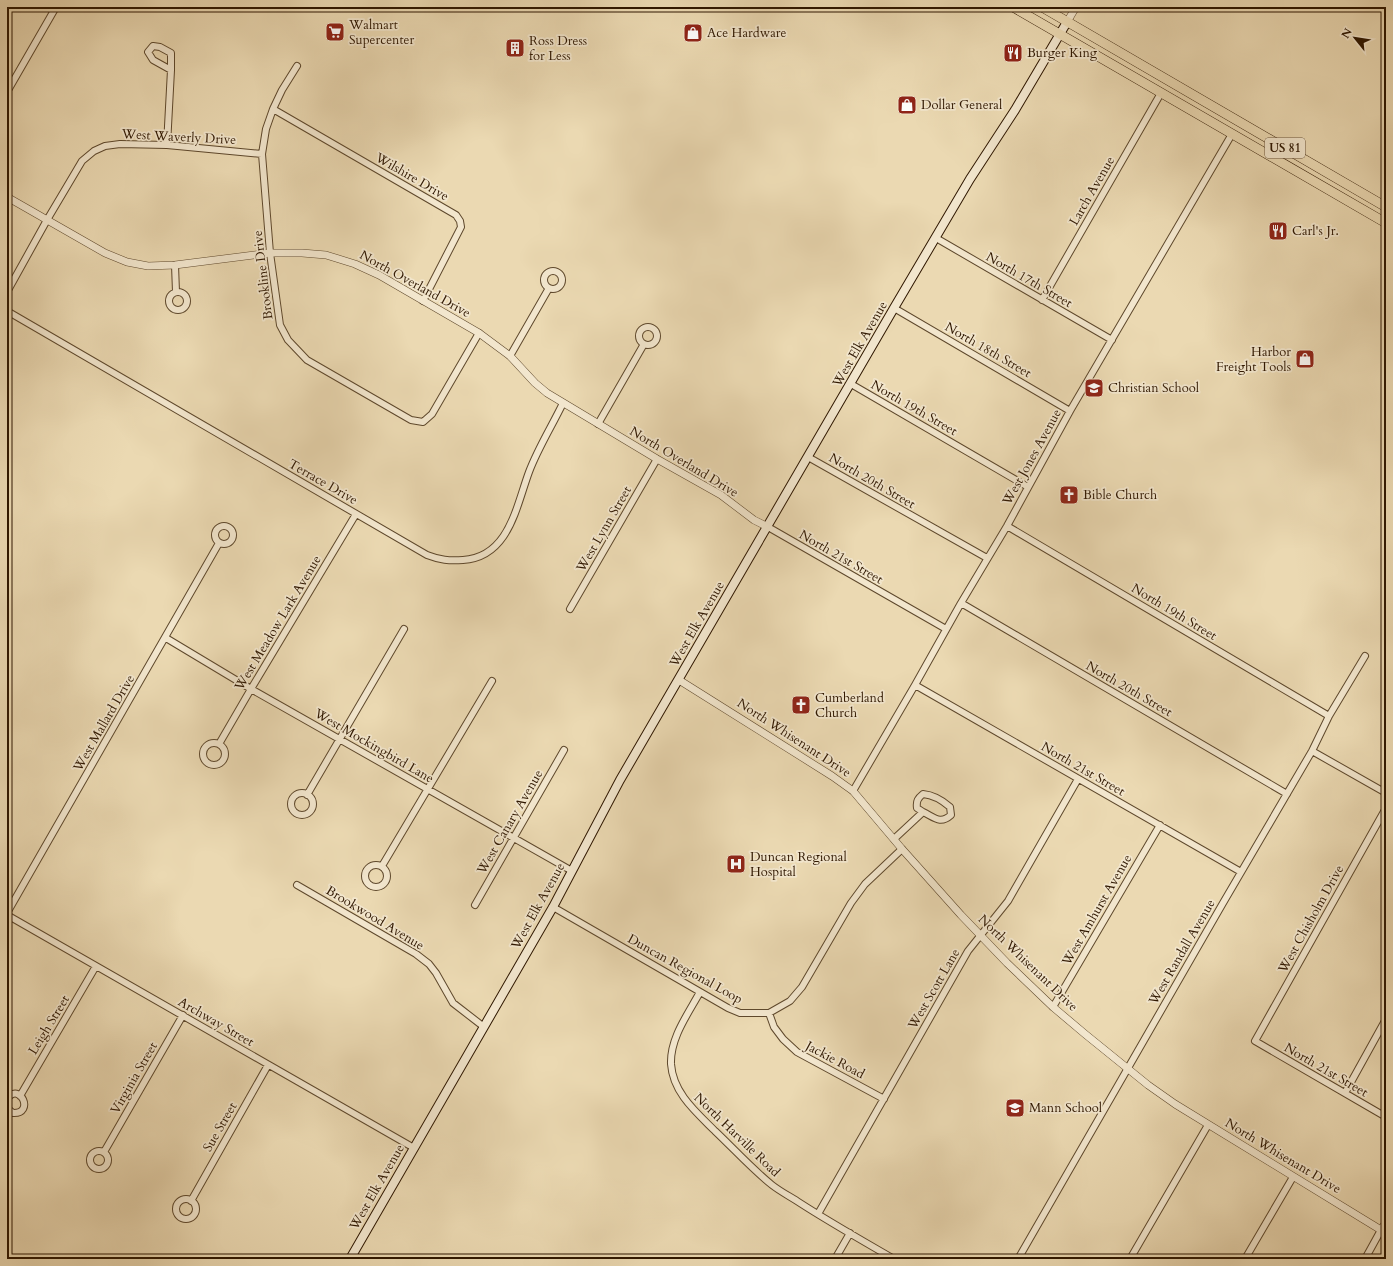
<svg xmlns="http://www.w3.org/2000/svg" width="1393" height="1266" viewBox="0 0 1393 1266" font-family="Cardo,serif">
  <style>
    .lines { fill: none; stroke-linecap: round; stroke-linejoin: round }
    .minor-casing { stroke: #5e482c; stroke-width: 8 }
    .tertiary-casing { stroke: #5e482c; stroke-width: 8 }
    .secondary-casing { stroke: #2f1700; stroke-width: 10 }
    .primary-casing { stroke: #2f1700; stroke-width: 10 }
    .minor { stroke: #f2e6cd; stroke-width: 6 }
    .tertiary { stroke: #f2e6cd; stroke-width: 7 }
    .secondary { stroke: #f2e6cd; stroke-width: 8 }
    .primary { stroke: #ebd9b2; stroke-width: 9 }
    .labels { text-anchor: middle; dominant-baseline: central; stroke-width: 3.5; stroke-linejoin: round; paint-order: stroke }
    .shield { fill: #f2e6cd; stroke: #6a553e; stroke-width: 1 }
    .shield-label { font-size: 12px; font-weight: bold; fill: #2f1700 }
    .poi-label { font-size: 13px; fill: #2f1700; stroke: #f2e6cd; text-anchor: start }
    .street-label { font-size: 13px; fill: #2f1700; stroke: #f2e6cd }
  </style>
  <rect width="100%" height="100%" fill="#ebd9b2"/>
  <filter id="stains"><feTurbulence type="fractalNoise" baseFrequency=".005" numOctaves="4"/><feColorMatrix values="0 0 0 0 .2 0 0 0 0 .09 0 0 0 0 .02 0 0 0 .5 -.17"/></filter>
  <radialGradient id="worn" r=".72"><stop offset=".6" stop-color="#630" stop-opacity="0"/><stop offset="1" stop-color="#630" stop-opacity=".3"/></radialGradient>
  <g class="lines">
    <defs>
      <path id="minor" d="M153 46 160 47 171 53V70L153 60 148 52Z
        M297 66 282 90 273 109 266 129 262 154 270 253 280 325 288 340 307 360 411 420 423 422 432 414 479 333
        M7 92 56 7
        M273 109 456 215 460 221 461 227 423 301
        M167 145 171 70
        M936 238 1112 340
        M175 265 176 292
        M544 280a9 9 0 1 1 18 0a9 9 0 1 1-18 0Z
        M169 301a9 9 0 1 1 18 0a9 9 0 1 1-18 0Z
        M7 292 47 220 82 161 94 151 105 146 120 144 167 145 262 154
        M1042 300 1161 93
        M894 308 1070 411
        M7 311 427 555C440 560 449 561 463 560 509 557 516 507 529 472 538 448 552 426 563 403
        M639 336a9 9 0 1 1 18 0a9 9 0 1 1-18 0Z
        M510 356 549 288
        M851 384 1028 487
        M598 424 644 344
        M808 457 987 558
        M1007 526 1329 716
        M215 535a9 9 0 1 1 18 0a9 9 0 1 1-18 0Z
        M768 527 946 629
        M961 603 1287 794
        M570 609 657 459
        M166 638 251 689 572 871
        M915 685 1241 872
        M203 754a11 11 0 1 1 22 0a11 11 0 1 1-22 0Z
        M219 744 251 689 356 514
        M1312 751 1386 793
        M853 791 915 685 961 603 1007 526 1070 411 1232 134
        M291 804a11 11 0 1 1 22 0a11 11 0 1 1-22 0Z
        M307 795 404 629
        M1386 808 1255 1041 1386 1117
        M894 839 923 812C934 817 940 825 951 815L950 807C942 800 934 795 923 794 918 798 916 801 917 808L923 812
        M365 876a11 11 0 1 1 22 0a11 11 0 1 1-22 0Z
        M382 866 492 681
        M297 885 416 954 429 964 436 973 453 1003 484 1027
        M475 905 564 750
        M553 907 728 1008 740 1013H769L790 1001 802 987 851 903 865 884 902 849
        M7 913 219 543
        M7 915 414 1148
        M700 992C688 1014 670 1038 671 1064 673 1093 696 1112 715 1131 734 1149 752 1169 772 1185 781 1192 791 1197 800 1203 831 1223 863 1241 894 1259
        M1053 1007 1160 825
        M769 1013 774 1027 783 1039 797 1052 884 1099
        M1345 1093 1386 1019
        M20 1096 96 966
        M7 1099C20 1081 35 1114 13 1113L7 1108
        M90 1160a9 9 0 1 1 18 0a9 9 0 1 1-18 0Z
        M104 1152 183 1015
        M176 1209a10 10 0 1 1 20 0a10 10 0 1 1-20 0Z
        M191 1201 268 1065
        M818 1214 968 951 1008 901 1078 779
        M835 1259 850 1233
        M1018 1259 1223 903 1312 751 1329 716 1365 656
        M1130 1259 1208 1125
        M1245 1259 1293 1177
        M1365 1259 1381 1230 1386 1233"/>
      <path id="tertiary" d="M1067 22 1076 7
        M7 197 105 253 127 262 148 266 175 265 270 253H302L326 255 355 264 379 275 479 333 510 356 535 383 547 393 657 459 721 495 754 520 768 527
        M679 680 832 776 853 791 902 849 961 915 1007 963 1053 1007 1085 1034 1148 1085 1175 1104 1381 1230 1386 1222"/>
      <path id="secondary" d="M350 1259 553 907 620 780 894 308 970 179 1015 110 1067 22"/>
      <path id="primary" d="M1013 7 1386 223
        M1042 7 1386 207"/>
    </defs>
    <use href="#minor" class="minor-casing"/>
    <use href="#tertiary" class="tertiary-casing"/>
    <use href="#secondary" class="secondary-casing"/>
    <use href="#primary" class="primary-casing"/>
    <use href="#minor" class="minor"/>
    <use href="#tertiary" class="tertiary"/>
    <use href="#secondary" class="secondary"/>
    <use href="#primary" class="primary"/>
  </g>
  <defs>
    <symbol id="supermarket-square" viewBox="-11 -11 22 22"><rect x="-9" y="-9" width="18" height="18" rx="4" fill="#8f2418" stroke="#f2e6cd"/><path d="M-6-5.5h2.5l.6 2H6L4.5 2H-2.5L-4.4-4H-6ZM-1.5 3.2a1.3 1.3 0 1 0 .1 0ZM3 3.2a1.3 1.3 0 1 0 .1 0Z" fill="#fff"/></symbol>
    <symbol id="shop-square" viewBox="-11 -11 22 22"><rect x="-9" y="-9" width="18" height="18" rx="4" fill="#8f2418" stroke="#f2e6cd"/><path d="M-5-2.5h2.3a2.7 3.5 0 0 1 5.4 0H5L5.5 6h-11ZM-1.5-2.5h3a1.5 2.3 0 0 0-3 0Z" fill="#fff"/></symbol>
    <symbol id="building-square" viewBox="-11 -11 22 22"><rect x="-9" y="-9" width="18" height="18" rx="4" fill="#8f2418" stroke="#f2e6cd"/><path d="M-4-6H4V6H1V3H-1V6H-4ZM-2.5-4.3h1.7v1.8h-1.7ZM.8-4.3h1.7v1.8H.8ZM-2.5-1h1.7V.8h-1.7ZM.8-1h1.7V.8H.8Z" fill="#fff"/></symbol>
    <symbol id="restaurant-square" viewBox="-11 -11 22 22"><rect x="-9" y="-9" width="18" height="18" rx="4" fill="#8f2418" stroke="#f2e6cd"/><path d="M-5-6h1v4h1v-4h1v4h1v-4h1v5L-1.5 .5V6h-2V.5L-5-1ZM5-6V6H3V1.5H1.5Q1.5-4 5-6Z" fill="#fff"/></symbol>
    <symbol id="school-square" viewBox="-11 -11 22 22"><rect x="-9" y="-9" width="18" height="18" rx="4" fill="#8f2418" stroke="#f2e6cd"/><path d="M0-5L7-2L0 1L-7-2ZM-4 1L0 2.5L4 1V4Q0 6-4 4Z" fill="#fff"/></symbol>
    <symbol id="church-square" viewBox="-11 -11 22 22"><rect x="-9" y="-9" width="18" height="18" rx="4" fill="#8f2418" stroke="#f2e6cd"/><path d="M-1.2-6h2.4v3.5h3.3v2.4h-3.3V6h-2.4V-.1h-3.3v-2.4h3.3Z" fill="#fff"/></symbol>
    <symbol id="hospital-square" viewBox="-11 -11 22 22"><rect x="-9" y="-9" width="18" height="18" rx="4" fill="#8f2418" stroke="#f2e6cd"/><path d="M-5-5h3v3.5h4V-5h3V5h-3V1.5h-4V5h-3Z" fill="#fff"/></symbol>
  </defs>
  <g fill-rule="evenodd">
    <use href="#supermarket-square" x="324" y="21" width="22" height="22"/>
    <use href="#shop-square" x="682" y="22" width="22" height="22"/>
    <use href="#building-square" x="504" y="37" width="22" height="22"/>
    <use href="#restaurant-square" x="1002" y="42" width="22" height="22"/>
    <use href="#shop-square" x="896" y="94" width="22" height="22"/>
    <use href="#restaurant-square" x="1267" y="220" width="22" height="22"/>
    <use href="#shop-square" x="1294" y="348" width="22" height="22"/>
    <use href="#school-square" x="1083" y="377" width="22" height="22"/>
    <use href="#church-square" x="1058" y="484" width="22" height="22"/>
    <use href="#church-square" x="790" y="694" width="22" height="22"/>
    <use href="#hospital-square" x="725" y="853" width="22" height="22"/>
    <use href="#school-square" x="1004" y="1097" width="22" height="22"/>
  </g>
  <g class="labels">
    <rect class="shield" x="1265" y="138" width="40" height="20" rx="3"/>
    <g class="shield-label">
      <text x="1285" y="148">US 81</text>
    </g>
    <g class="poi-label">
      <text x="349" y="25">Walmart<tspan x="349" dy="15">Supercenter</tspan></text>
      <text x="707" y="33">Ace Hardware</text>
      <text x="529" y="41">Ross Dress<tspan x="529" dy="15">for Less</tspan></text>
      <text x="1027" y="53">Burger King</text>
      <text x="921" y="105">Dollar General</text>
      <text x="1292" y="231">Carl's Jr.</text>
      <text x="1291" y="352" text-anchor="end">Harbor<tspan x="1291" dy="15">Freight Tools</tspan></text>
      <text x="1108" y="388">Christian School</text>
      <text x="1083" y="495">Bible Church</text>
      <text x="815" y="698">Cumberland<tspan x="815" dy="15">Church</tspan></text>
      <text x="750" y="857">Duncan Regional<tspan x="750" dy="15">Hospital</tspan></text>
      <text x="1029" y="1108">Mann School</text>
    </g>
    <g class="street-label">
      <text transform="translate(179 137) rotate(3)">West Waverly Drive</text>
      <text transform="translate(412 177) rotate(30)">Wilshire Drive</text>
      <text transform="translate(1092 191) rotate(-60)">Larch Avenue</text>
      <text transform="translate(263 275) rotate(-97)">Brookline Drive</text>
      <text transform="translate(1029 280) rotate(30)">North 17th Street</text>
      <text transform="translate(415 284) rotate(29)">North Overland Drive</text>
      <text transform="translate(860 344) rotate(-60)">West Elk Avenue</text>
      <text transform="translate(988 350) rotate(30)">North 18th Street</text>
      <text transform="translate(914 408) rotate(30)">North 19th Street</text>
      <text transform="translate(1032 457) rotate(-61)">West Jones Avenue</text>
      <text transform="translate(684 462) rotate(31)">North Overland Drive</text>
      <text transform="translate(872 481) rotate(30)">North 20th Street</text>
      <text transform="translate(323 482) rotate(30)">Terrace Drive</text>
      <text transform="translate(604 529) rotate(-60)">West Lynn Street</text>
      <text transform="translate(841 557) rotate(30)">North 21st Street</text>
      <text transform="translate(1174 612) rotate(31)">North 19th Street</text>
      <text transform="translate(278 623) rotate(-59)">West Meadow Lark Avenue</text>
      <text transform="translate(697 624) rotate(-60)">West Elk Avenue</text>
      <text transform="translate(1129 689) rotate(30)">North 20th Street</text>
      <text transform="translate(104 723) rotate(-60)">West Mallard Drive</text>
      <text transform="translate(794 738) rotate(33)">North Whisenant Drive</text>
      <text transform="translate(374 746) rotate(30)">West Mockingbird Lane</text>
      <text transform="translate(1083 769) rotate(30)">North 21st Street</text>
      <text transform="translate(510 822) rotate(-60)">West Canary Avenue</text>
      <text transform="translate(538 906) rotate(-61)">West Elk Avenue</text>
      <text transform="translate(1097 910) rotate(-60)">West Amhurst Avenue</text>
      <text transform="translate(375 918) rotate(31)">Brookwood Avenue</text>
      <text transform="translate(1311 919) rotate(-61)">West Chisholm Drive</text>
      <text transform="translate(1182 952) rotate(-60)">West Randall Avenue</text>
      <text transform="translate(1028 963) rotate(44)">North Whisenant Drive</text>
      <text transform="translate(685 969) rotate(29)">Duncan Regional Loop</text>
      <text transform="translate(934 989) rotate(-60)">West Scott Lane</text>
      <text transform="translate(216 1022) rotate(30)">Archway Street</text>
      <text transform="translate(49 1025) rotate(-59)">Leigh Street</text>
      <text transform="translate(835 1060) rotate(28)">Jackie Road</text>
      <text transform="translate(1326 1070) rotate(30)">North 21st Street</text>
      <text transform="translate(134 1078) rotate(-60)">Virginia Street</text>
      <text transform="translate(220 1127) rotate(-60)">Sue Street</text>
      <text transform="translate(737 1135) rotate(44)">North Harville Road</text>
      <text transform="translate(1283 1156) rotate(31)">North Whisenant Drive</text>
      <text transform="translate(377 1187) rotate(-60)">West Elk Avenue</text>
    </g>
  </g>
  <rect width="1393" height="1266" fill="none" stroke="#ebd9b2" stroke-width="24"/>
  <rect x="8" y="8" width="1377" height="1250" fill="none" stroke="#2f1700" stroke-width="2"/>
  <rect x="12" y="12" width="1369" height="1242" fill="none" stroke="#2f1700"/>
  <g transform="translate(1355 38) rotate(300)" stroke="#f2e6cd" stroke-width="3" paint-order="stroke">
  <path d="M0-3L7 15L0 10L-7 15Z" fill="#2f1700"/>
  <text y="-6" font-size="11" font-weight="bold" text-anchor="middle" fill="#2f1700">N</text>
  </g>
  <rect width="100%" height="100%" filter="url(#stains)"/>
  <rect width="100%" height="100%" fill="url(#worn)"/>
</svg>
